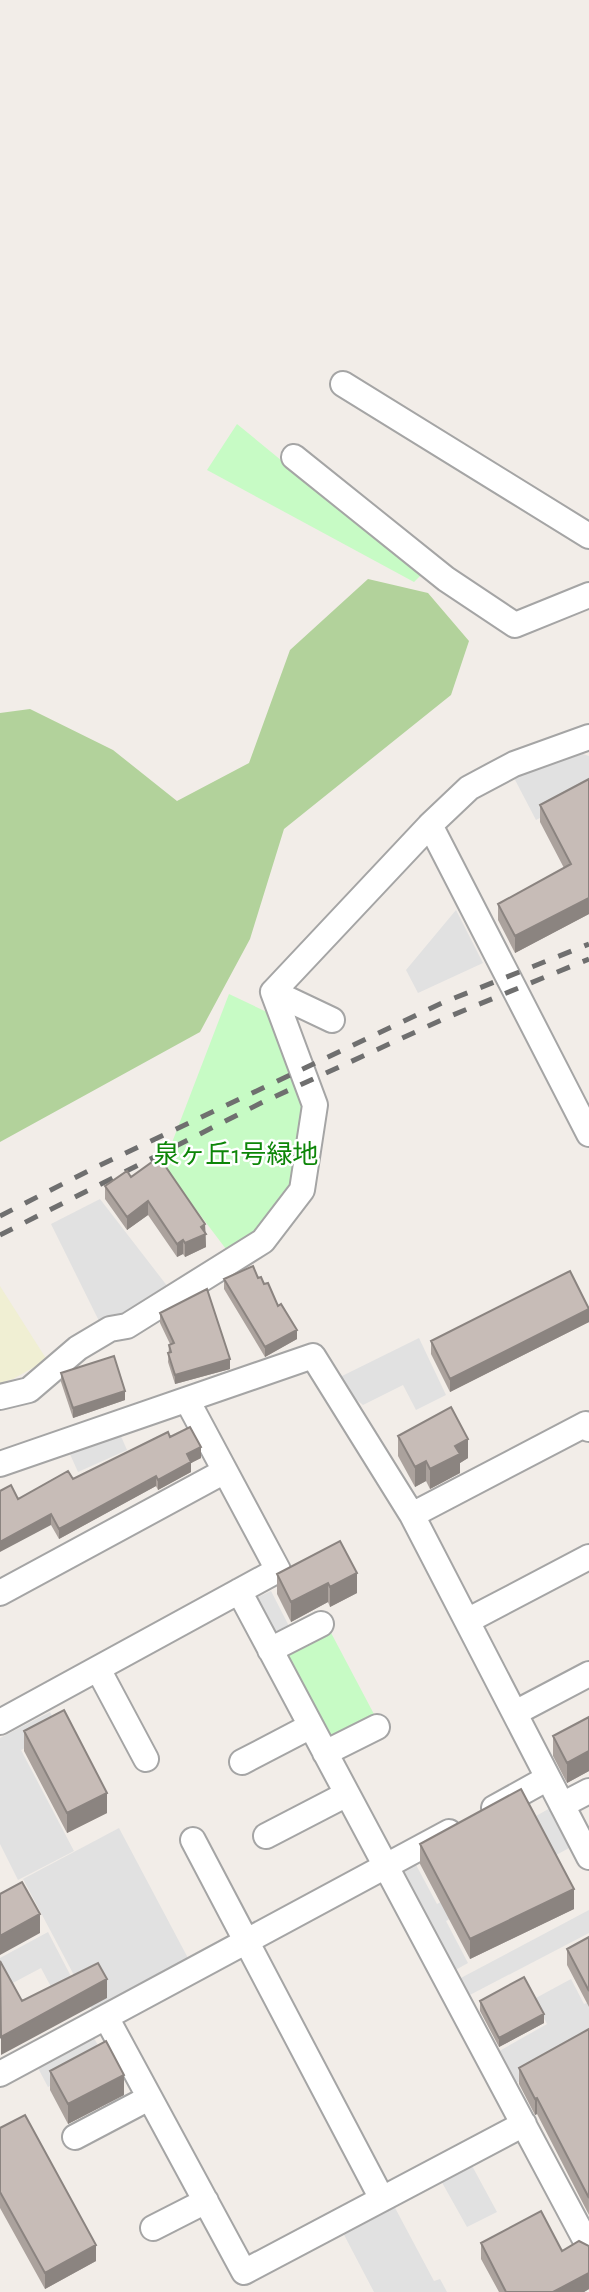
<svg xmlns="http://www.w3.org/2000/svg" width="589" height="2292" viewBox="0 0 589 2292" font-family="'Alegreya Sans','Noto Sans JP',sans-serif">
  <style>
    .farmland { fill: #f0efd3 }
    .forest { fill: #b2d29b }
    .park { fill: #c7fbc5 }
    .parking { fill: #e1e1e1 }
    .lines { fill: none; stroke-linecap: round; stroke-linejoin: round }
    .minor-casing { stroke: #a5a5a5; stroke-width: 28 }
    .minor { stroke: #fff; stroke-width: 24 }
    .rail { stroke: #6f6f6f; stroke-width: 5; stroke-dasharray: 14 14; stroke-linecap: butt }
    .wall { fill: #aba29d }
    .shaded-wall { fill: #8b8480 }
    .building { fill: #c7bcb7; stroke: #8b8480; stroke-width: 2 }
    .labels { text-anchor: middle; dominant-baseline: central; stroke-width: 5; stroke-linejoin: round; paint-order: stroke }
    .park-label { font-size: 26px; fill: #0d8608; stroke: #fff }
  </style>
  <rect width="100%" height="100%" fill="#f2ede8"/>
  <path class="farmland" d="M0 1286 47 1360 13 1379 0 1383Z"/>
  <path class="forest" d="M368 579 428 593 469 641 451 695 284 829 250 939 200 1032 0 1142V713L30 709 113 750 177 801 249 763 290 650Z"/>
  <path class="park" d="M237 424 421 575 414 582 207 470Z
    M229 994 271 1014 307 1113 296 1188 259 1236 229 1253 163 1166Z
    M329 1629 375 1716 332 1738 325 1734 285 1658 286 1651Z"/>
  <path class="parking" d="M583 754 589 756V793L536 820 513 776Z
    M456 910 483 963 418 993 406 970Z
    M100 1199 168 1287 122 1317H107L99 1321 51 1224Z
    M419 1338 446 1395 416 1410 403 1385 363 1405 347 1392 340 1377Z
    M120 1434 127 1450 78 1472 69 1452Z
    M271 1591 291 1630 274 1638 254 1599Z
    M50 1712 59 1730 21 1750 74 1851 18 1880 0 1844V1738Z
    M552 1807 573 1846 556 1855 536 1816Z
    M119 1828 189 1960 93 2011 23 1879Z
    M415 1863 437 1904 458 1893 467 1910 446 1921 468 1963 450 1973 398 1872Z
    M589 1910V1933L466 1997 457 1980Z
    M48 1932 77 1988 57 1998 41 1968 9 1985 0 1968V1958Z
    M571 1979 584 2004 589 2002V2043L511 2086 494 2054 547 2024 534 1999Z
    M94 2038 105 2058 48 2087 38 2068Z
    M470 2162 497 2212 467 2227 440 2179Z
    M393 2204 434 2281 440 2279 447 2292H374L342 2231Z"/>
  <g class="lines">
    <defs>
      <path id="minor" d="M343 384 589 536
        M294 457 446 579 515 625 589 595
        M430 825 589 1134
        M273 992 332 1020
        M0 1397 29 1390 78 1348 110 1329 127 1326 263 1241 302 1190 315 1105 273 992 430 825 469 788 514 764 589 737
        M0 1464 313 1356 412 1515 589 1857
        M412 1515 586 1424 589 1429
        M239 1591 589 2247
        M0 1593 225 1471
        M467 1621 589 1557
        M270 1650 321 1624
        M98 1669 146 1759
        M515 1713 589 1674
        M0 1722 278 1570 187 1400
        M325 1753 377 1727
        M242 1762 311 1726
        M562 1805 589 1791
        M494 1808 548 1778
        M266 1836 347 1794
        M193 1840 382 2199
        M106 2017 244 2272 524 2124
        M0 2074 449 1832
        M75 2137 149 2098
        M153 2228 206 2201"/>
    </defs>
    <use href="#minor" class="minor-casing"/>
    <use href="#minor" class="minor"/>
    <path class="rail" d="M0 1216 90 1170 442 1003 589 944
      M0 1235 263 1102 448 1017 589 959"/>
  </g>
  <path class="wall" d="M589 779V914L515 953 498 920V904L564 868 540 822V805Z
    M131 1177 205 1224 206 1247 185 1257 183 1254 177 1257 148 1215 127 1230 105 1199V1186Z
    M258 1278 278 1306 297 1339 265 1357 224 1289V1279Z
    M589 1308V1322L450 1392 431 1354V1341Z
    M160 1313 230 1369 175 1384 168 1362 169 1345 170 1344 160 1323Z
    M61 1373 125 1400 73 1418 61 1382Z
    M398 1436 468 1458 460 1463V1473L430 1489 426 1481 415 1487 398 1456Z
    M170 1437 201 1458 191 1463V1472L158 1490 156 1486 59 1539 51 1525 18 1499 73 1479Z
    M340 1541 357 1593 330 1607 328 1602 291 1622 277 1594V1574Z
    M589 1717V1771L567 1783 553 1756V1736Z
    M24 1731 107 1813 67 1833 24 1751Z
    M420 1844 574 1909 470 1959 420 1864Z
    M589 1937V2007L567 1965V1949Z
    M480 2001 544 2023 499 2047 480 2011Z
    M589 2029V2215L537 2114 535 2115 519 2084V2068Z
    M50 2071 124 2095 68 2124 50 2090Z
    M0 2128 96 2261 45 2289 0 2208Z
    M481 2243 562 2251 589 2246V2289L584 2292H499L481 2259Z"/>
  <path class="shaded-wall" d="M589 898V914L515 953V936Z
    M148 1201V1215L127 1230V1217Z
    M205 1224 206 1247 185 1257V1243Z
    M183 1240V1254L177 1257V1244Z
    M589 1309V1322L450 1392V1379Z
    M297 1330V1339L265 1357V1347Z
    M230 1359V1369L175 1384V1375Z
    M125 1391V1400L73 1418V1408Z
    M468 1439V1458L460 1463V1473L430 1489V1469L455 1446Z
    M201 1447V1458L191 1463V1472L158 1490V1480L187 1454Z
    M426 1461V1481L415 1487V1467Z
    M156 1476V1486L59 1539V1529Z
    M51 1514V1525L0 1552V1542Z
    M357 1573V1593L330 1607V1587Z
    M328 1583V1602L291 1622V1602Z
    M589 1751V1771L567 1783V1763Z
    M107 1793V1813L67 1833V1813Z
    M574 1889V1909L470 1959V1939Z
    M40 1914V1933L0 1955V1936Z
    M107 1979V1998L1 2055V2037Z
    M544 2014V2023L499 2047V2038Z
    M124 2075V2095L68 2124V2104Z
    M537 2098V2114L535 2115V2099Z
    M96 2245V2261L45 2289V2273Z
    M589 2273V2289L584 2292H553Z"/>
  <path class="building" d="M589 779V898L515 936 498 904 571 864 540 805Z
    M159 1157 205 1224 201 1227 206 1234 185 1243 183 1240 177 1244 148 1201 127 1217 105 1186 127 1171 131 1177Z
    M253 1266 258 1278 261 1277 264 1284 268 1283 278 1306 281 1304 297 1330 265 1347 224 1279Z
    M570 1271 589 1309 450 1379 431 1341Z
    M207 1289 230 1359 175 1375 168 1353 171 1352 169 1345 174 1343 160 1313Z
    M114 1356 125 1391 73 1408 61 1373Z
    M451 1407 468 1439 455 1446 460 1454 430 1469 426 1461 415 1467 398 1436Z
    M190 1427 201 1447 187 1454 191 1462 158 1480 156 1476 59 1529 51 1514 0 1542V1491L11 1485 18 1499 68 1471 73 1479 168 1432 170 1437Z
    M340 1541 357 1573 330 1587 328 1583 291 1602 277 1574Z
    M64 1710 107 1793 67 1813 24 1731Z
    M589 1717V1751L567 1763 553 1736Z
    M521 1789 574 1889 470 1939 420 1844Z
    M22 1882 40 1914 0 1936V1894Z
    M589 1937V1991L567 1949Z
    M0 1961 22 2001 98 1963 107 1979 1 2037Z
    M524 1977 544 2014 499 2038 480 2001Z
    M589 2029V2198L537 2098 535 2099 519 2068Z
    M106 2041 124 2075 68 2104 50 2071Z
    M25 2115 96 2245 45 2273 0 2192V2128Z
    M541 2211 562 2251 579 2241 589 2246V2273L553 2292H506L481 2243Z"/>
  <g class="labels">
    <g class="park-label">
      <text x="236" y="1155">泉ヶ丘1号緑地</text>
    </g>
  </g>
</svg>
